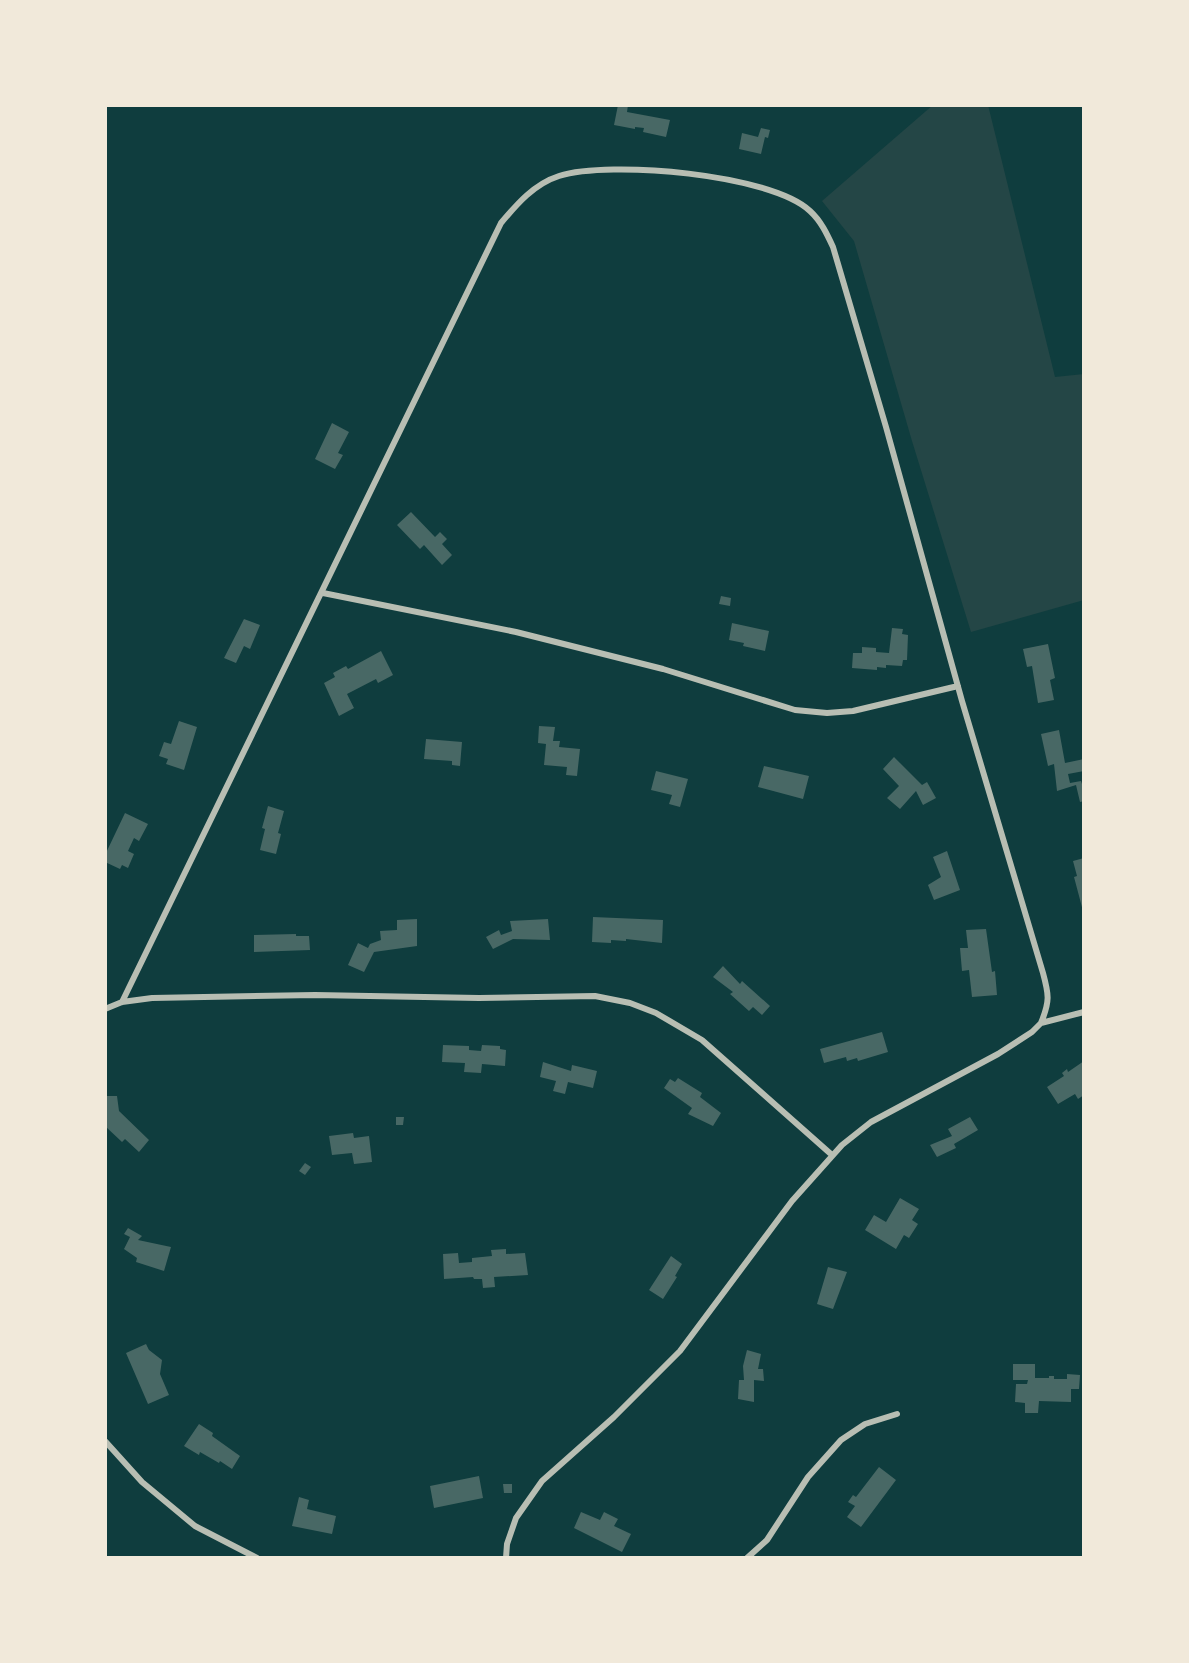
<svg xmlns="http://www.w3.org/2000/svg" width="1189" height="1663" viewBox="0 0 1189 1663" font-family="'Playfair Display',serif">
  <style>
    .green { fill: #244646 }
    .building { fill: #486865 }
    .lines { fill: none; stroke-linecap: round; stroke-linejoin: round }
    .minor { stroke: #b8beb3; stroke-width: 6 }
  </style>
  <rect width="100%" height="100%" fill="#0f3d3e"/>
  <path class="green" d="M933 105H988L1055 377 1084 374V600L971 632 912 441 854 241 822 201Z"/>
  <path class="building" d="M618 105H628L627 112 670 120 666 137 643 132 644 128 635 127V129L614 125Z
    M761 128 770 130 768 138 765 137 761 154 739 149 742 133 758 137Z
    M332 423 349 432 338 453 343 455 335 469 315 459Z
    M411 512 435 537 440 532 447 539 442 544 452 555 442 565 424 545 420 549 397 525Z
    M721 596 731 598 730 606 719 604Z
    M244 619 260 625 250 649 244 646 236 663 224 658Z
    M732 623 769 631 765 651 743 646 744 643 729 640Z
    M892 628 903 629 902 634 908 635 907 660H903L902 666 886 665V668L877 667V670L852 668 853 653H862V647L876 648V652L889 653Z
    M1048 644 1055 678 1050 680 1054 700 1038 703 1032 666 1027 667 1023 649Z
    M381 651 393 675 378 683 376 679 347 694 354 708 339 716 324 683 335 677 333 673 346 666 348 669Z
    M179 721 197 727 184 770 166 764 168 759 159 756 164 742 171 744Z
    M539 726 555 727 553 741H560L559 747 580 749 577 776 566 775 567 767 544 765 546 744 538 743Z
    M1059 730 1065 763 1084 759V771L1068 774 1070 783 1081 781 1082 784 1084 783V801L1080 802 1076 785 1057 791 1054 764 1048 766 1041 734Z
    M426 739 462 742 460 766 452 765V761L424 759Z
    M894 757 922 785 927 782 936 798 923 805 916 791 900 809 887 798 899 786 883 769Z
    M764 766 809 776 803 799 758 787Z
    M656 771 688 779 680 807 669 804 672 795 651 790Z
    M268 806 284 811 278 833 281 834 276 854 260 850 265 829 262 828Z
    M125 813 148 824 139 841 134 838 128 851 134 854 128 868 122 865 120 869 105 862V855Z
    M947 851 960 890 934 900 928 885 941 877 933 857Z
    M1084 858V911H1083L1074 877 1077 876 1073 861Z
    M593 917 663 920 662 943 626 939V941L611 940V943L592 942Z
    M417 919V946L374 952 364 972 348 965 358 943 368 948 370 944 381 940 380 931 397 930V920Z
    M548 919 550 940 513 939 493 949 486 937 499 930 501 935 512 931 510 921Z
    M986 929 992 972 995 971 997 995 972 997 969 970 962 971 960 948H968L966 930Z
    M296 934V936H309L310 950 254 952V935Z
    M723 966 740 984 742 981 770 1006 762 1015 753 1007 749 1011 730 994 733 992 713 977Z
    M882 1032 888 1052 858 1061 857 1058 847 1061 846 1057 824 1063 820 1049Z
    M443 1045 469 1046V1050L481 1051 482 1045 500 1046V1049L506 1050 505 1066 482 1064 481 1073 464 1072 465 1063 442 1062Z
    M1084 1061V1095L1078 1099 1075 1094 1058 1104 1047 1087 1064 1076 1062 1073 1067 1069 1068 1072Z
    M543 1062 571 1071 572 1065 597 1071 593 1088 568 1082 565 1094 553 1091 556 1081 540 1077Z
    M678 1078 702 1093 700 1097 721 1113 713 1126 688 1114 692 1108 664 1088 670 1079 675 1082Z
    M105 1096H117L119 1111 149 1140 139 1152 125 1139 122 1142 105 1126Z
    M396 1117H404L403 1125H396Z
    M970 1117 978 1130 954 1144 956 1148 937 1157 930 1145 952 1136 948 1129Z
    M353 1133 354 1138 369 1136 372 1162 354 1164 352 1153 332 1155 329 1136Z
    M305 1163 311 1167 305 1175 299 1171Z
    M900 1198 919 1209 912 1220 918 1224 909 1238 904 1235 896 1249 865 1230 874 1215 886 1222Z
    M128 1228 142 1236 138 1240 171 1247 164 1271 136 1262 137 1258 124 1249 130 1237 124 1234Z
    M506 1249V1254L525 1253 528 1275 494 1277 495 1287 483 1288 482 1279H474L473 1277 444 1279 443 1254 458 1253 459 1263 472 1262V1258L492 1256 491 1250Z
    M671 1256 682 1264 675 1276 677 1277 663 1299 649 1290Z
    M828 1267 847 1272 833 1309 817 1304Z
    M146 1344 149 1350 162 1360 160 1374 169 1395 148 1404 126 1353Z
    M747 1350 761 1354 758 1369H763L764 1381 754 1380V1402L738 1399 739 1380H744L743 1366Z
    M1013 1364H1035V1378H1049V1376H1054V1379H1067V1374L1080 1375 1079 1389H1071V1402L1039 1401 1038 1413H1025V1403L1015 1402 1016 1384H1027L1028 1380H1013Z
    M199 1424 213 1433 212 1436 240 1456 232 1469 220 1461 219 1463 200 1452 199 1455 184 1446Z
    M879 1467 896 1480 861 1527 847 1517 855 1506 848 1502 853 1495 856 1497Z
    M479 1476 483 1498 434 1508 430 1486Z
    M503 1484H512V1493H504Z
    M299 1497 309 1500 307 1509 336 1516 332 1534 292 1526Z
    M581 1512 600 1520 604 1512 618 1519 614 1526 631 1534 622 1552 574 1528Z"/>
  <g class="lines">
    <path class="minor" d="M323 593 516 632 663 669 795 710 827 713 853 711 958 686
      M122 1002 501 223C517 204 534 184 559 176 609 160 771 174 810 211 821 221 827 234 833 247L886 427 962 701 1043 973C1049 995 1050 1001 1041 1023
      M105 1009 122 1002 152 998 315 995 479 998 595 996 630 1003 656 1013 702 1040 832 1155
      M105 1441 142 1482 195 1526 257 1558
      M506 1558 507 1544 516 1518 542 1481 614 1417 680 1351 792 1201 842 1145 871 1122 998 1054 1032 1032 1041 1023 1084 1012
      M747 1558 767 1540 808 1477 841 1440 865 1424 897 1414"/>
  </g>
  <rect width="1189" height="1663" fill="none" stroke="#f1e9da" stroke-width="214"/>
</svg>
